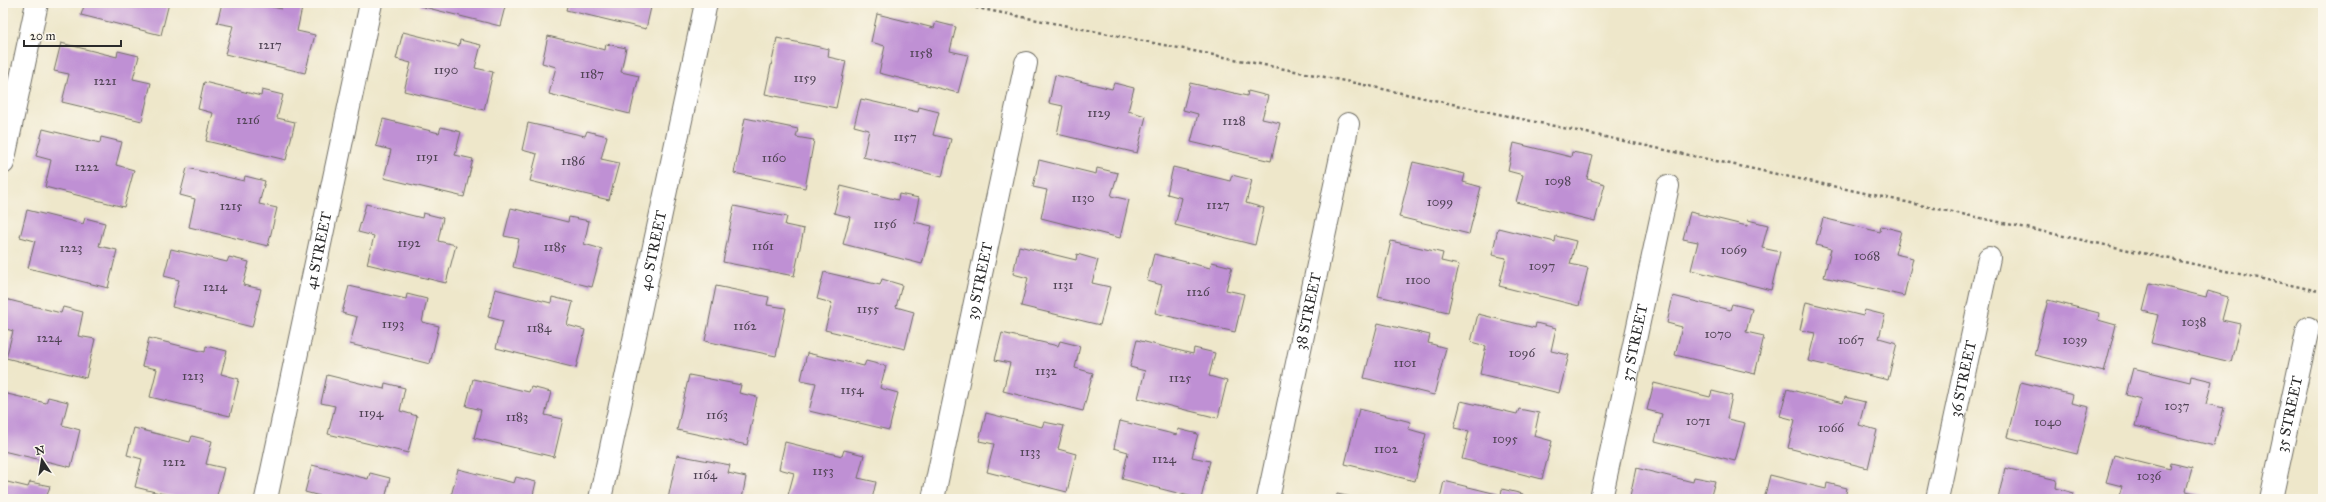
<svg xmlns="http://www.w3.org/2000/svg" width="2326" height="502" viewBox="0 0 2326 502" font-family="'IM FELL Great Primer',serif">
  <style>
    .building { fill: #bf90d4 }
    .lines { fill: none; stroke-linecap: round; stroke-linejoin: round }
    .minor-casing { stroke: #6f6d63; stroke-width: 24 }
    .path { stroke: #6f6d63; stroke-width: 2.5; stroke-dasharray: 3 3; stroke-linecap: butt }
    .minor { stroke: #fff; stroke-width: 22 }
    .labels { text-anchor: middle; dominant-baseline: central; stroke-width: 3; stroke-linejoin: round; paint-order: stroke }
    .number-label { font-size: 13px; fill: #504455 }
    .street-label { font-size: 15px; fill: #2b2b2b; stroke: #fbf7ec }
  </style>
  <rect width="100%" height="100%" fill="#fbf7ec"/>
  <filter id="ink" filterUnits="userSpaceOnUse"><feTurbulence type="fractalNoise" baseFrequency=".025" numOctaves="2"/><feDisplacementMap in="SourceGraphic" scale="8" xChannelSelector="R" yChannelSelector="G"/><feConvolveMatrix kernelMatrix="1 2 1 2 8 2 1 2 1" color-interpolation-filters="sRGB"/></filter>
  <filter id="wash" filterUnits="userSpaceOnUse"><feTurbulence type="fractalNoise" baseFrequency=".012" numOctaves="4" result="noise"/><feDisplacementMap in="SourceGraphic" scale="16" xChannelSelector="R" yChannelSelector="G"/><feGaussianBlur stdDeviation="0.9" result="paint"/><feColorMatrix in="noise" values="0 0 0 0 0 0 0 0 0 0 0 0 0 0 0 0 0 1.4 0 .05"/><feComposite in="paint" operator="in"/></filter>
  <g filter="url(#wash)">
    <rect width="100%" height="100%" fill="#eee7ca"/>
    <g id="blocks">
      <path class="building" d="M85 3H169L161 35 81 15Z
        M222 3H257L281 9 282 3 302 8 297 31 315 35 305 73 225 54 233 26 217 23Z
        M421 3H506L500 26 420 6Z
        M568 3H652L646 29 566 10Z
        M877 14 934 28 936 22 956 27 950 51 968 55 958 93 879 73 885 46 871 42Z
        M403 32 459 46 460 40 481 45 475 68 493 72 484 110 404 91 411 63 396 59Z
        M548 36 605 50 606 44 626 48 621 72 639 76 630 114 549 94 556 67 542 63Z
        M777 38 829 49 828 57 846 61 836 108 765 94Z
        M61 43 117 57 118 51 139 56 133 79 151 83 142 121 62 102 69 74 54 71Z
        M1055 75 1112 89 1114 83 1134 88 1128 111 1146 116 1137 153 1057 134 1063 106 1049 103Z
        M204 82 261 96 262 90 283 95 277 118 295 122 286 160 206 141 213 113 198 109Z
        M1190 83 1247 96 1248 91 1268 96 1262 119 1280 123 1271 161 1191 142 1198 114 1183 110Z
        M861 99 918 112 919 107 939 112 933 135 951 139 942 177 863 157 869 130 854 126Z
        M745 118 798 129 796 137 814 140 805 188 734 173Z
        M383 119 439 133 441 127 461 132 455 155 473 159 464 197 384 178 391 150 376 146Z
        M528 123 585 136 587 131 607 136 601 159 619 163 609 200 530 181 537 154 522 150Z
        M43 129 100 143 101 137 122 142 116 165 134 170 124 207 45 187 51 160 36 156Z
        M1514 143 1571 157 1572 152 1593 156 1587 179 1605 184 1595 221 1516 202 1523 175 1508 171Z
        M1039 160 1096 174 1097 168 1118 173 1111 196 1129 200 1120 238 1041 218 1047 190 1033 187Z
        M1413 162 1465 174 1463 182 1481 187 1469 234 1399 217Z
        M1173 167 1230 181 1232 175 1252 180 1246 203 1264 208 1255 245 1175 225 1182 198 1167 194Z
        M187 168 244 181 245 176 265 181 259 204 277 208 268 246 189 227 195 199 180 195Z
        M841 186 898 200 899 194 919 198 914 222 932 226 922 264 843 244 850 217 834 213Z
        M366 204 422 218 423 213 443 218 438 241 456 245 446 283 367 264 374 236 358 232Z
        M734 206 787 217 785 225 804 229 794 276 723 262Z
        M511 208 568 222 569 217 589 221 584 244 602 249 592 287 513 267 519 239 504 236Z
        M27 210 83 224 85 218 105 223 99 246 117 250 108 288 28 268 35 241 20 237Z
        M1690 212 1747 226 1748 220 1768 225 1762 248 1780 252 1771 290 1691 270 1698 242 1683 239Z
        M1823 218 1880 232 1881 226 1901 231 1895 254 1913 258 1904 296 1824 277 1831 249 1816 245Z
        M1498 228 1555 242 1556 236 1576 241 1570 264 1588 268 1579 306 1499 286 1506 258 1492 255Z
        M1391 241 1443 253 1441 261 1459 265 1448 312 1378 296Z
        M1019 246 1076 260 1077 254 1098 260 1092 283 1110 287 1100 325 1021 306 1028 278 1013 274Z
        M171 249 227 262 229 257 249 262 243 285 261 289 252 327 172 307 179 280 164 276Z
        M1154 254 1210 268 1212 262 1232 267 1226 290 1244 294 1235 332 1155 313 1162 285 1147 281Z
        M824 272 880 285 882 279 902 285 896 307 914 312 905 349 825 330 832 303 817 299Z
        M2150 283 2206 297 2208 291 2228 297 2222 320 2240 324 2231 362 2151 343 2158 315 2143 311Z
        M349 286 406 299 407 294 427 299 422 322 439 326 430 364 350 344 357 317 342 313Z
        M716 286 769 297 767 305 786 308 776 356 705 341Z
        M495 289 551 303 552 297 573 302 567 325 585 330 576 368 496 348 503 321 488 317Z
        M1673 296 1730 310 1732 304 1752 309 1746 332 1764 336 1755 374 1675 355 1682 327 1667 323Z
        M5 299 61 313 63 307 83 312 78 336 95 339 86 378 6 358 13 331 3 328Z
        M2048 300 2099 313 2098 320 2116 325 2104 372 2034 355Z
        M1806 302 1863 316 1865 310 1885 315 1879 338 1897 343 1888 380 1808 361 1815 333 1800 330Z
        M1478 314 1535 328 1536 323 1556 328 1551 351 1569 355 1559 393 1480 374 1486 346 1471 342Z
        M1378 323 1430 335 1428 343 1446 348 1434 395 1364 378Z
        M1002 333 1058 346 1060 341 1080 346 1075 368 1093 373 1083 411 1003 391 1010 363 995 360Z
        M149 338 205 352 206 346 227 351 221 374 239 379 230 416 150 397 157 369 142 366Z
        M1137 340 1193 354 1194 348 1215 353 1209 376 1227 381 1218 418 1138 398 1145 371 1130 367Z
        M807 353 864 366 866 361 886 366 880 388 898 393 889 430 809 411 816 383 801 380Z
        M2133 368 2190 382 2191 376 2212 381 2206 404 2224 408 2214 446 2135 426 2141 399 2126 395Z
        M327 375 384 389 385 383 405 388 400 411 417 416 408 453 328 434 335 406 321 403Z
        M689 375 741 385 739 393 757 397 747 445 677 430Z
        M473 379 529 392 531 387 551 392 545 415 563 419 554 457 474 438 481 410 466 406Z
        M2021 382 2073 395 2071 403 2089 407 2077 454 2007 437Z
        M1654 383 1710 397 1712 391 1732 396 1727 419 1745 423 1735 461 1655 441 1662 414 1647 410Z
        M1787 389 1843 403 1845 397 1865 402 1859 425 1877 430 1868 468 1788 448 1795 420 1780 416Z
        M3 393 46 403 48 397 68 402 62 425 80 430 71 467 3 451Z
        M1461 401 1517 414 1519 409 1539 413 1534 436 1552 441 1542 479 1462 459 1469 431 1454 428Z
        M1359 409 1411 422 1408 429 1426 434 1415 481 1345 464Z
        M986 413 1042 427 1044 422 1064 426 1058 449 1076 454 1067 492 987 472 994 444 979 441Z
        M1120 421 1177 435 1178 429 1198 434 1192 457 1210 461 1201 499 1122 479 1128 452 1114 448Z
        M134 428 190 442 192 436 212 441 206 464 224 468 216 499H184L135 487 142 459 127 455Z
        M785 442 842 456 844 450 864 455 858 478 876 482 872 499H787L794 473 779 469Z
        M677 455 730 465 728 473 746 477 742 499H668Z
        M2114 455 2170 469 2171 463 2192 468 2186 491 2204 495 2203 499H2118L2122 486 2106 482Z
        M312 465 368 479 370 473 390 478 385 499H320V496L305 492Z
        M1636 468 1693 482 1694 477 1715 481 1710 499H1642L1630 496Z
        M2005 468 2057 480 2056 488 2074 493 2072 499H1998Z
        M458 469 514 483 516 477 536 482 532 499H462L451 496Z
        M1770 475 1826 489 1827 483 1847 488 1845 499H1764Z
        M3 481 28 487 30 482 50 486 46 499H3Z
        M1444 481 1501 495 1502 489 1523 494 1522 499H1440Z
        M1337 494 1357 498V499H1336Z"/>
    </g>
  </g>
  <g filter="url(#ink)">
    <use href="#blocks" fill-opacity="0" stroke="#6f6d63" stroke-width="1"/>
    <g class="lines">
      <defs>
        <g id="minor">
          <path d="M3 163 37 3"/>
          <path id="s1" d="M266 499 371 3"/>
          <path id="s2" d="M600 499 706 3"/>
          <path id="s3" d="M933 499 1026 63"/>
          <path id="s4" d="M1268 499 1348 124"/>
          <path id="s5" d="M1601 499 1668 186"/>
          <path id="s6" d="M1937 499 1989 258"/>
          <path id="s7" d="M2271 499 2308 328"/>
        </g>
      </defs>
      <use href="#minor" class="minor-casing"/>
      <path class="path" d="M952 3 1355 83 2323 292"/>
      <use href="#minor" class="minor"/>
    </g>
  </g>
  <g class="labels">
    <g class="number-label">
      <text x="270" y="45">1217</text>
      <text x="921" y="53">1158</text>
      <text x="446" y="70">1190</text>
      <text x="592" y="74">1187</text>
      <text x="805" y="78">1159</text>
      <text x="105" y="81">1221</text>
      <text x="1099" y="113">1129</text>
      <text x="248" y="120">1216</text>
      <text x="1234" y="121">1128</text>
      <text x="905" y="137">1157</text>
      <text x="427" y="157">1191</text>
      <text x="774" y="158">1160</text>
      <text x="573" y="161">1186</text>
      <text x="87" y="167">1222</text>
      <text x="1558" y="181">1098</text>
      <text x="1083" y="198">1130</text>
      <text x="1440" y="202">1099</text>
      <text x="1218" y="205">1127</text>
      <text x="231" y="206">1215</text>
      <text x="885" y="224">1156</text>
      <text x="409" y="243">1192</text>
      <text x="763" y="246">1161</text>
      <text x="555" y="247">1185</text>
      <text x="71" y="248">1223</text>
      <text x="1734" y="250">1069</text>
      <text x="1867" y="256">1068</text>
      <text x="1542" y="266">1097</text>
      <text x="1418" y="280">1100</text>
      <text x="1063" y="285">1131</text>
      <text x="215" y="287">1214</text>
      <text x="1198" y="292">1126</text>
      <text x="868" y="309">1155</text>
      <text x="2194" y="322">1038</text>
      <text x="393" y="324">1193</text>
      <text x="745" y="326">1162</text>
      <text x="539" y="328">1184</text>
      <text x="1718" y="334">1070</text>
      <text x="49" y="338">1224</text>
      <text x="1851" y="340">1067</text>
      <text x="2075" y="340">1039</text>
      <text x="1522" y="353">1096</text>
      <text x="1405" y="363">1101</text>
      <text x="1046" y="371">1132</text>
      <text x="193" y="376">1213</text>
      <text x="1180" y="378">1125</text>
      <text x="852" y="390">1154</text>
      <text x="2177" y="406">1037</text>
      <text x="371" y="413">1194</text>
      <text x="717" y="415">1163</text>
      <text x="517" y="417">1183</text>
      <text x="1698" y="421">1071</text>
      <text x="2048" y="422">1040</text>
      <text x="1831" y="428">1066</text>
      <text x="1505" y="439">1095</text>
      <text x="1386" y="449">1102</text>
      <text x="1030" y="452">1133</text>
      <text x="1164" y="459">1124</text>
      <text x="174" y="462">1212</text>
      <text x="823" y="471">1153</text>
      <text x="705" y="475">1164</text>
      <text x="2149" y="476">1036</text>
    </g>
    <g class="street-label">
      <text stroke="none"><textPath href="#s1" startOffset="254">41 STREET</textPath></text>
      <text stroke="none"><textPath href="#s2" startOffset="254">40 STREET</textPath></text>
      <text stroke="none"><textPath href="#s3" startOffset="223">39 STREET</textPath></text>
      <text stroke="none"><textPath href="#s4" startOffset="192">38 STREET</textPath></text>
      <text stroke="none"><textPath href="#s5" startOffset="160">37 STREET</textPath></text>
      <text stroke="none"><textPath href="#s6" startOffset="123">36 STREET</textPath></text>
      <text stroke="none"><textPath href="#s7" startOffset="87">35 STREET</textPath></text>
    </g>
  </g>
  <rect width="2326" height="502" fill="none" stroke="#fbf7ec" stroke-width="16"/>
  <g transform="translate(42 460) rotate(348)" stroke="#fbf7ec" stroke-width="3" paint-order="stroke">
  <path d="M0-3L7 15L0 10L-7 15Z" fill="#2b2b2b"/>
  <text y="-6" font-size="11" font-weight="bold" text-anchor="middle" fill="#2b2b2b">N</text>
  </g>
  <path d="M24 40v6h97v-6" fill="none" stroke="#2b2b2b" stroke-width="2"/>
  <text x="30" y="40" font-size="12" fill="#2b2b2b" stroke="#fbf7ec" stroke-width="3" paint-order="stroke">20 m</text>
</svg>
